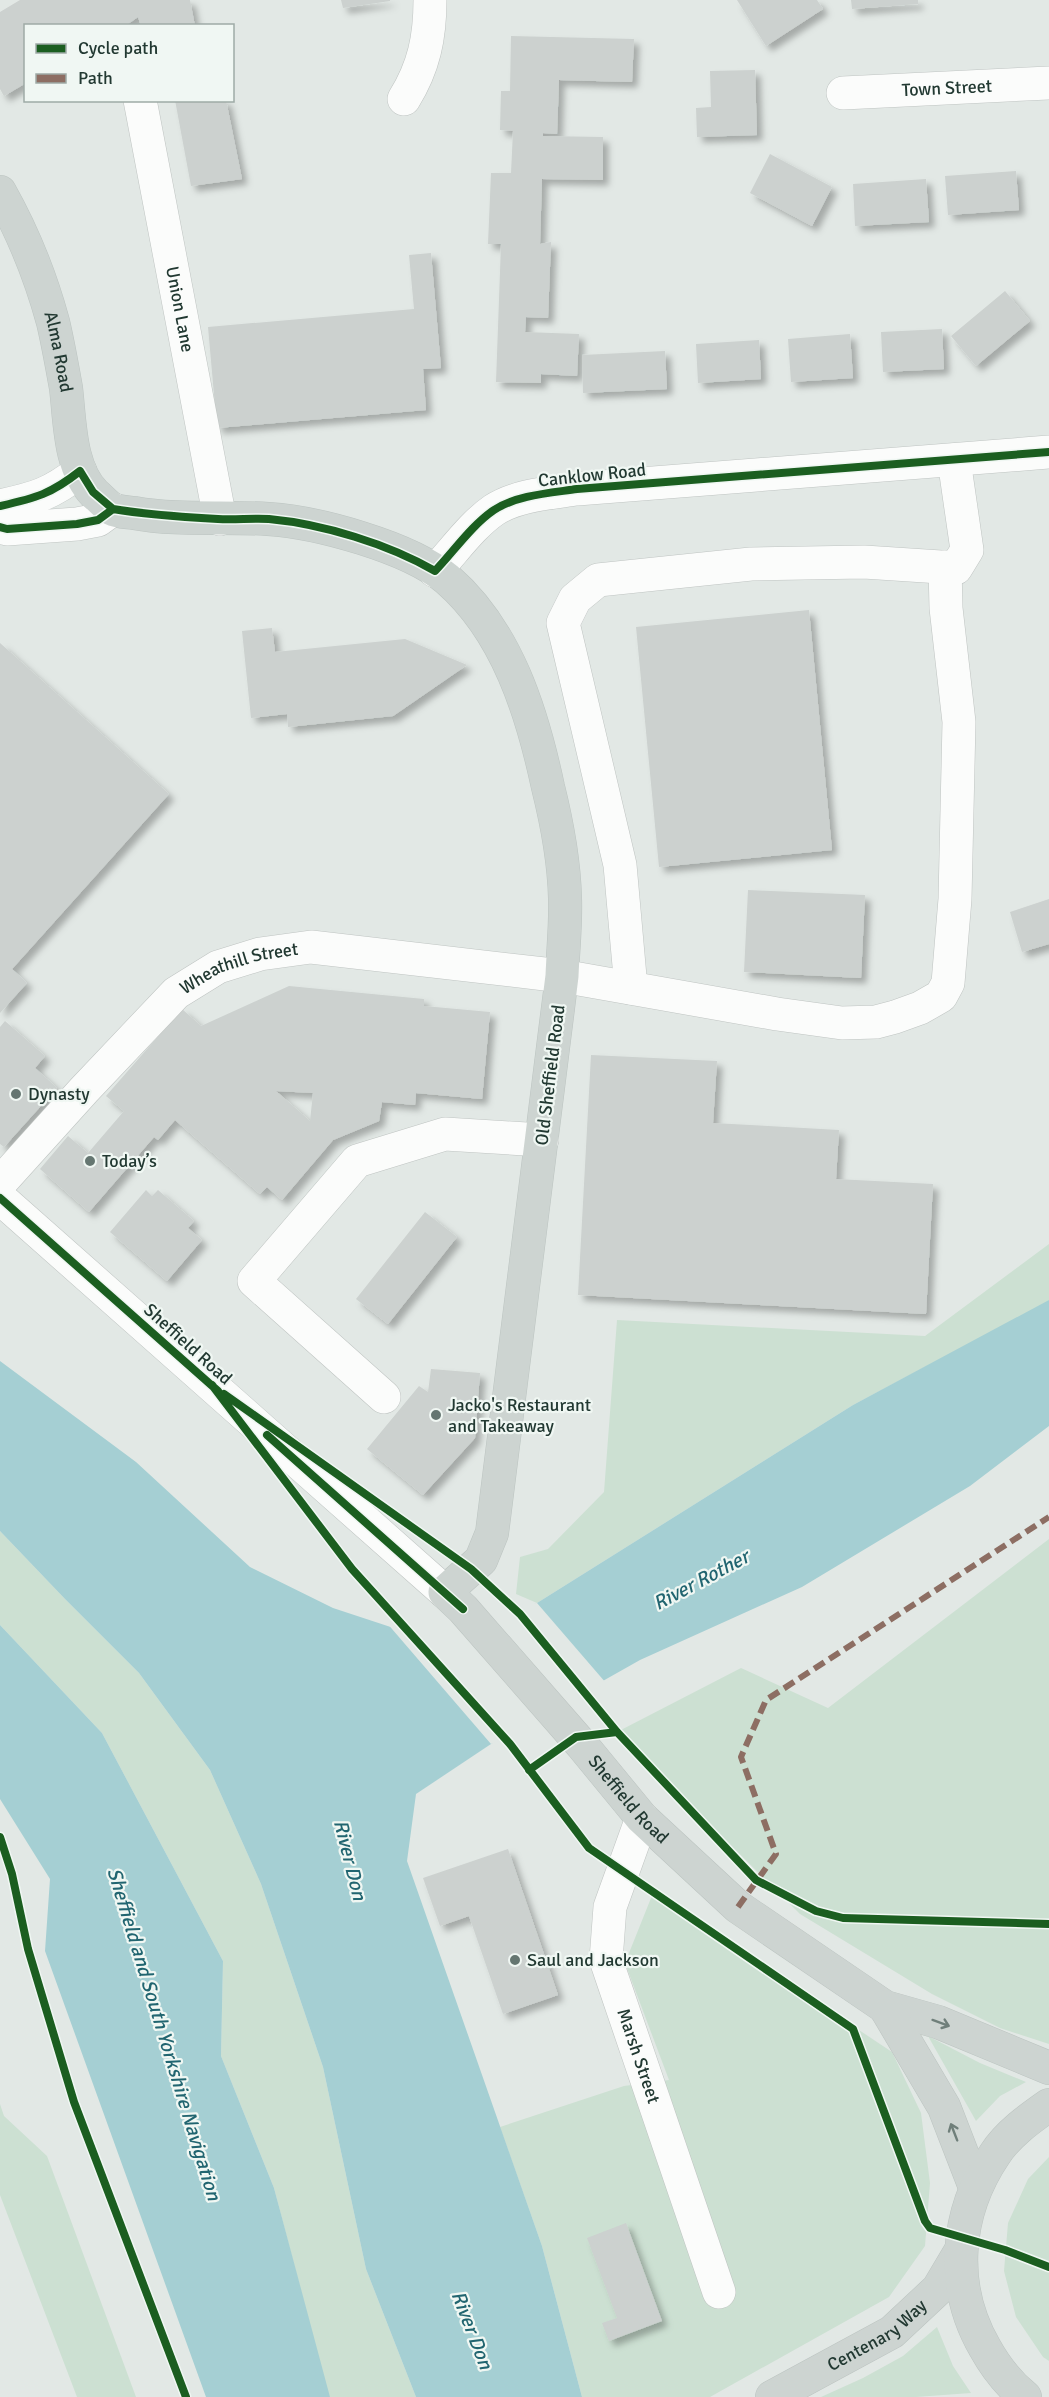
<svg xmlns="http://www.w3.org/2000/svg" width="1049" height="2397" viewBox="0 0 1049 2397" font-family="Signika,sans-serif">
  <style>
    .green { fill: #cce0d2 }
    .water { fill: #a5cfd3 }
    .pier { fill: #e2e8e5 }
    .building { fill: #ccd1cf; fill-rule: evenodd; filter: url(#shadow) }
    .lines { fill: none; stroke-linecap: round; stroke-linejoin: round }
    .minor-casing { stroke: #bfc4c2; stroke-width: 34 }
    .major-casing { stroke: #bcc4c1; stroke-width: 34 }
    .minor { stroke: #fbfcfb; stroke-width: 33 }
    .major { stroke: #cdd4d1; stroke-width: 33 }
    .quiet { stroke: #8d6e63; stroke-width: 6; stroke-dasharray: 12 6; stroke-linecap: butt }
    .cycleway-casing { stroke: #f0f7f3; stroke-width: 11 }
    .cycleway { stroke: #1b5e20; stroke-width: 8 }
    .oneway { stroke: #6f7f7a }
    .poi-dot { fill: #657671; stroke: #f0f7f3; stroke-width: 2 }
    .labels { text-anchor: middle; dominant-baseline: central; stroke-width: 4.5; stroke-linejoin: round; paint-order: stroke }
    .street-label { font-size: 18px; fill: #223932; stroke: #f0f7f3 }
    .poi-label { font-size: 18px; fill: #223932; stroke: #f0f7f3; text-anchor: start }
    .water-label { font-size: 20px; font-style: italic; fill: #216570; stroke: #f0f7f3 }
  </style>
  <defs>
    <filter id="shadow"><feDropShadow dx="5.5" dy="5.5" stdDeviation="3" flood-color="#0004"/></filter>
  </defs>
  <rect width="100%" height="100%" fill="#e2e8e5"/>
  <path class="green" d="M1049 1244V1300L1046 1303 853 1405 537 1603 516 1594 520 1557 548 1549 604 1492 617 1320 925 1336Z
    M0 1531 65 1599 139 1673 210 1770 261 1884 323 2067 366 2269 416 2397H330L328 2394 274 2188 221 2056 223 1961 102 1733 0 1625Z
    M1049 1539V2044L1000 2028 932 1994 800 1914 617 1732 741 1668 828 1708Z
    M653 1893 892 2052 921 2113 930 2183 925 2246 889 2297 710 2397H582L542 2246 500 2127 624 2086 669 2080 625 1963Z
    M928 2036 980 2063 1026 2082 1000 2096 976 2121Z
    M0 2104 4 2116 47 2156 136 2397H77L0 2195Z
    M1049 2157V2361L1043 2357 1016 2317 1004 2271 1008 2223 1028 2179Z
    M937 2327 953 2366 971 2393 916 2397H821L863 2378 903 2356Z"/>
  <path class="water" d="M1049 1300V1426L970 1486 802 1587 640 1660 491 1744 416 1794 407 1861 542 2246 582 2397H416L366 2269 323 2067 261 1884 210 1770 139 1673 65 1599 0 1531V1361L136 1462 250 1567 333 1608 427 1639 537 1603 853 1405Z
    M0 1625 102 1733 223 1961 221 2056 274 2188 330 2397H206L45 1951 50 1879 0 1799Z"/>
  <path class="pier" d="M537 1603 606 1683 503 1740 491 1744 386 1622 427 1636 523 1604Z"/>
  <path class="building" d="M20 0H190L195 26H141L138 17 125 26H26V83L4 96 0 89V12Z
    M341 0H390V1L343 8Z
    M737 0H817L823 9 766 46Z
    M851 0H918V4L852 9Z
    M511 36 634 39 632 82 559 80 557 134 543 133V136L603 137V180L542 179 540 244 551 242 548 318 526 317 525 332 579 334 577 376 541 374V383L496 382 501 244H488L491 173H511L513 131 500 130 501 91H510Z
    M755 70 757 135 697 137 696 108 711 107 710 71Z
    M175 100H226L242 179 191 186Z
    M770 154 832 187 812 226 750 193Z
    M1016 171 1019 210 948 215 945 176Z
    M926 179 929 222 855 226 853 184Z
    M431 253 441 368 423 369 426 410 217 428 208 327 414 309 409 255Z
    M1005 291 1030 321 976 366 951 336Z
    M942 329 944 369 883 372 881 332Z
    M850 334 853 378 791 382 788 339Z
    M759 340 761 379 698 383 696 344Z
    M665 351 667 389 583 393 582 355Z
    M809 610 832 850 659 867 636 627Z
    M272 628 275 652 405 639 467 665 393 716 288 727 287 714 251 718 242 631Z
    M0 643 169 794 12 969 27 983 0 1013Z
    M748 890 865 895 861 978 744 972Z
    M1049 899V944L1022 952 1010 912Z
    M289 986 424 999V1006L490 1012 482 1099 416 1093 415 1105 382 1102 379 1121 333 1140 282 1200 267 1187 260 1194 175 1120 158 1140 154 1137 89 1212 40 1169 68 1136 88 1153 124 1111 106 1096 182 1009 201 1026ZM276 1091 313 1093 310 1121Z
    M5 1021 45 1056 35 1068 57 1088 4 1147 0 1144V1027Z
    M591 1055 717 1061 713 1123 839 1130 836 1179 933 1184 926 1314 578 1295Z
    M146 1190 152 1196 158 1190 194 1221 188 1228 202 1240 167 1281 110 1232Z
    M425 1212 457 1237 388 1324 356 1299Z
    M431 1369 480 1373 475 1438 423 1495 367 1449 419 1386 428 1392Z
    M508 1849 558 1995 503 2014 469 1916 440 1926 423 1878Z
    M626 2223 662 2321 609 2341 602 2323 617 2318 587 2238Z"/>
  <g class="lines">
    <defs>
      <g id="minor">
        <path id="s1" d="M843 93 1049 83"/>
        <path d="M404 99C424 67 430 37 430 0"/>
        <path id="s2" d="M140 100 220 519"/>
        <path d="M0 506C36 498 51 494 80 471"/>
        <path d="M0 527 7 529 77 524 98 520 113 509"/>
        <path d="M435 571C454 551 472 525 494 510 517 495 550 493 577 489L1049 452"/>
        <path d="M631 988 620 865 563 623 575 599 598 580 751 564 864 562 956 568 967 550 954 460"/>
        <path id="s3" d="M0 1183 84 1090 176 993 218 967 260 954 311 947 562 976 777 1014 842 1023 876 1022 895 1017 920 1008 941 996 948 983 955 899 959 722 946 608 945 567"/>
        <path d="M0 1198 445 1592"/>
        <path d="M384 1397 254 1281 357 1161 445 1134 542 1140"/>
        <path id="s4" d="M642 1818 610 1907 606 1960 719 2292"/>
      </g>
      <g id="major">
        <path id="s5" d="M0 192C22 231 41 278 53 322 58 343 62 366 66 388 70 421 69 468 95 494 100 498 106 505 112 509 118 512 127 512 134 513 178 521 223 516 268 519 317 522 409 547 447 579 507 631 532 712 548 787 557 823 564 860 565 898 566 923 563 950 562 976L492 1533 481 1560 445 1592 463 1609 582 1745 642 1818 738 1907 885 2007 938 2022 1049 2068"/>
        <path d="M885 2007 944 2107 975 2187"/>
        <path id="s6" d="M772 2397 892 2332 938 2289 960 2252"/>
        <path d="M1025 2397C1009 2384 995 2366 985 2348 949 2286 955 2213 995 2154 1008 2134 1029 2119 1049 2105"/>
      </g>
    </defs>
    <use href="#minor" class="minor-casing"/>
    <use href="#major" class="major-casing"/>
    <use href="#minor" class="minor"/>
    <use href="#major" class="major"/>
    <path class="quiet" d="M738 1907 776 1854 741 1757 766 1700 1049 1517"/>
    <defs>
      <path id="cycleway" d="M0 506C36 498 51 494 80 471L93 492 113 509
        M0 527 7 529 77 524 98 520 113 509C148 515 183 517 218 519 235 520 252 518 269 519 323 524 388 544 435 571 454 551 472 525 494 510 517 495 550 493 577 489L1049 452
        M0 1198 218 1391
        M212 1385 352 1569 510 1744 589 1848 853 2029 925 2221 930 2228 1005 2250 1049 2267
        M224 1394 471 1569 520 1614 617 1732 756 1880 816 1911 843 1918 1049 1924
        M267 1435 463 1609
        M529 1770 576 1737 617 1732
        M0 1837 12 1874 28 1949 74 2102 186 2397"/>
    </defs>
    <use href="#cycleway" class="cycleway-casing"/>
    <use href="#cycleway" class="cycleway"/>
  </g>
  <defs><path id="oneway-shaft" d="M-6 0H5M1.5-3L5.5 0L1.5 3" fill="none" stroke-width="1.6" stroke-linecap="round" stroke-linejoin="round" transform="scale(1.5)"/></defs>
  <g class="oneway">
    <use href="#oneway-shaft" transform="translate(941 2023) rotate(20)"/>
    <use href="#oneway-shaft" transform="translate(954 2132) rotate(-111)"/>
  </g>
  <g class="poi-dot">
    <circle cx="16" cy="1094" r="6"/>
    <circle cx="90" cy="1161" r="6"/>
    <circle cx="436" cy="1415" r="6"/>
    <circle cx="515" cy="1960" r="6"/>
  </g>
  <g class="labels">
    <g class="street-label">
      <text stroke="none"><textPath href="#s1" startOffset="104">Town Street</textPath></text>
      <text stroke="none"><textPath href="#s2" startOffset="213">Union Lane</textPath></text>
      <text stroke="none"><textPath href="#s5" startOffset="171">Alma Road</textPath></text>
      <text transform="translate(592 475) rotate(-6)">Canklow Road</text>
      <text stroke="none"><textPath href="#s3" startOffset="328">Wheathill Street</textPath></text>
      <text transform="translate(550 1075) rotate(-83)">Old Sheffield Road</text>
      <text transform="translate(188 1344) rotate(42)">Sheffield Road</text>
      <text stroke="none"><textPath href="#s5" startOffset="2032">Sheffield Road</textPath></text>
      <text stroke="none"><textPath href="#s4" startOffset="249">Marsh Street</textPath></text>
      <text stroke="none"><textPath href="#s6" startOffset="122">Centenary Way</textPath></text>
    </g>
    <g class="poi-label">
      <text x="28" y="1094">Dynasty</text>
      <text x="102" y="1161">Today’s</text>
      <text x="448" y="1405">Jacko's Restaurant<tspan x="448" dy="21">and Takeaway</tspan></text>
      <text x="527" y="1960">Saul and Jackson</text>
    </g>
    <g class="water-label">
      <text transform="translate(701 1580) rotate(-28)">River Rother</text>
      <text transform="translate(350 1860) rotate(76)">River Don</text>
      <text transform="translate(164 2034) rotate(73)">Sheffield and South Yorkshire Navigation</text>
      <text transform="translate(472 2330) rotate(69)">River Don</text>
    </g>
  </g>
  <rect x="24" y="24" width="210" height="78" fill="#f0f7f3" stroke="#9eaba6" stroke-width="1.5"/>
  <rect x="36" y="44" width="30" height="9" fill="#1b5e20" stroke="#9eaba6" stroke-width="1.5"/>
  <text x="78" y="54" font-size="18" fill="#223932">Cycle path</text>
  <rect x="36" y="74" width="30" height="9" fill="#8d6e63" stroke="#9eaba6" stroke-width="1.5"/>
  <text x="78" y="84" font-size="18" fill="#223932">Path</text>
</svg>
